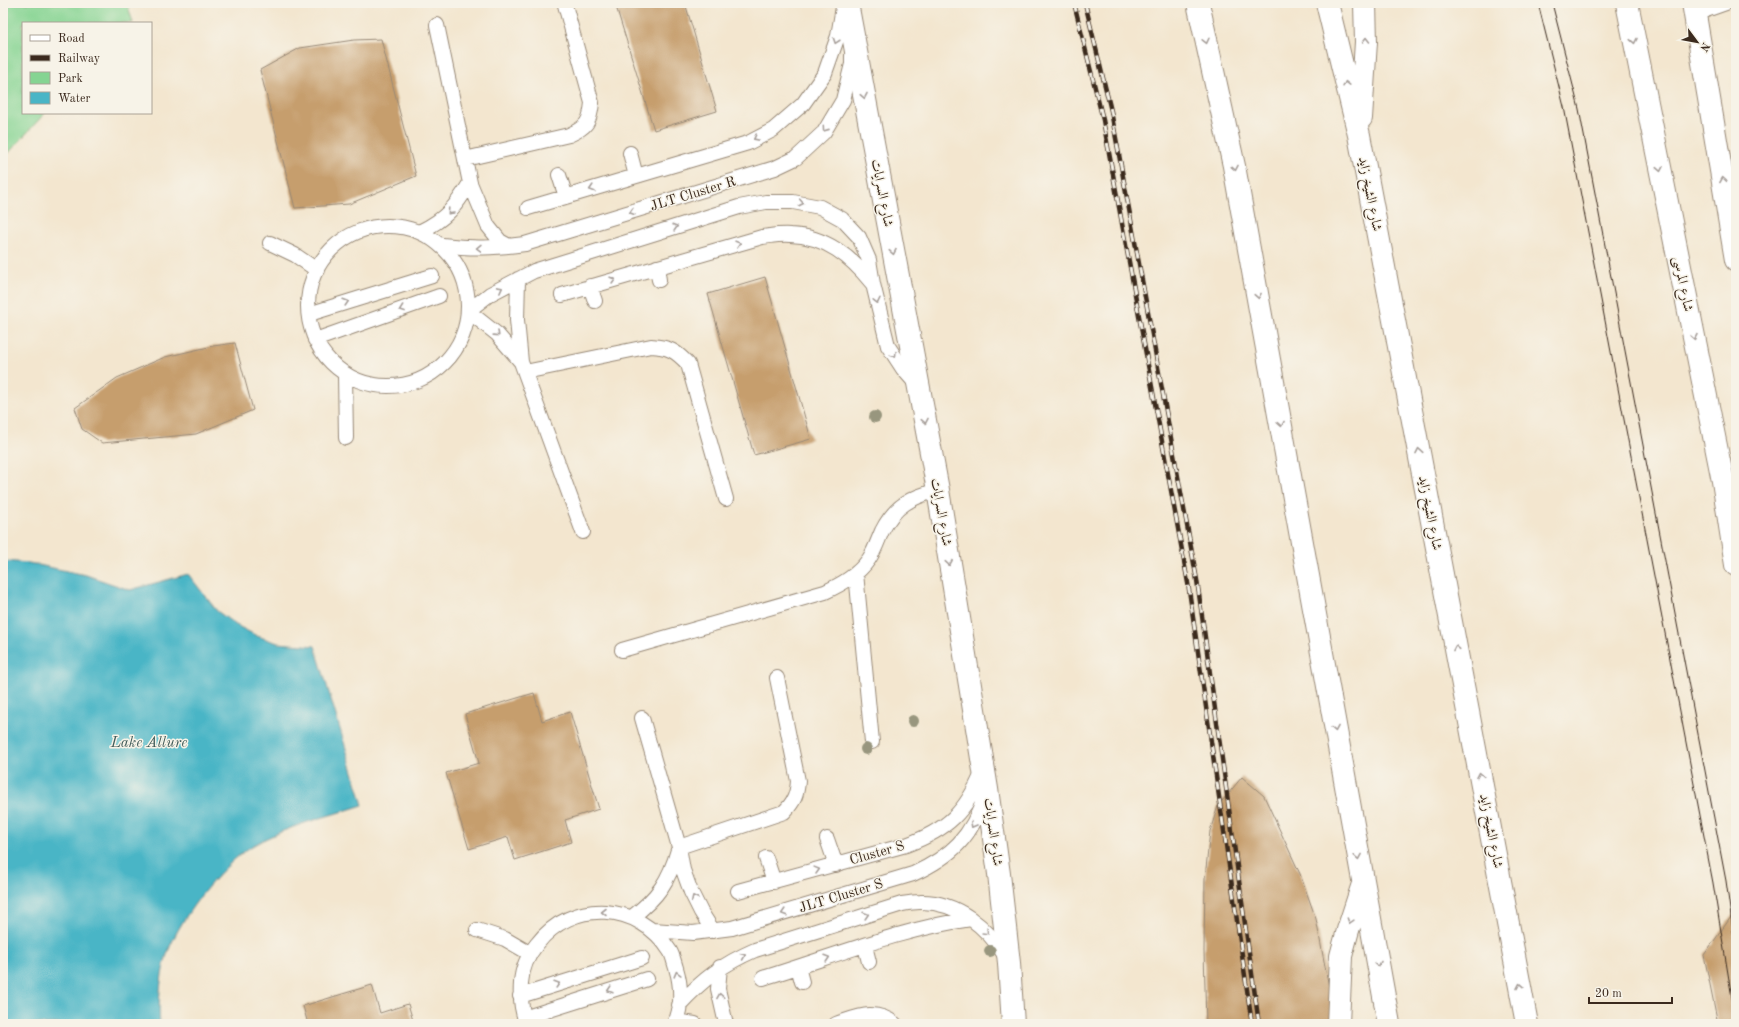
<svg xmlns="http://www.w3.org/2000/svg" width="1739" height="1027" viewBox="0 0 1739 1027" font-family="'Old Standard TT',Amiri,serif">
  <style>
    .green { fill: #85d492; stroke: #607f58 }
    .water { fill: #49b5c6; stroke: #427072 }
    .building { fill: #c69e6d }
    .lines { fill: none; stroke-linecap: round; stroke-linejoin: round }
    .service-casing { stroke: #978876; stroke-width: 16 }
    .secondary-casing { stroke: #978876; stroke-width: 24 }
    .motorway-casing { stroke: #978876; stroke-width: 24 }
    .service { stroke: #fff; stroke-width: 14 }
    .secondary { stroke: #fff; stroke-width: 22 }
    .motorway { stroke: #fff; stroke-width: 22 }
    .tram { stroke: #3b2a1e; stroke-width: 1 }
    .rail-casing { stroke: #3b2a1e; stroke-width: 4.5 }
    .rail { stroke: #f7f3e8; stroke-width: 3; stroke-dasharray: 9; stroke-linecap: butt }
    .tree { fill: #98967e }
    .oneway { stroke: #a79f9a }
    .labels { text-anchor: middle; dominant-baseline: central; stroke-width: 3; stroke-linejoin: round; paint-order: stroke }
    .street-label { font-size: 14px; fill: #3b2a1e; stroke: #f7f3e8 }
    .water-label { font-size: 15px; font-style: italic; fill: #405b59; stroke: #f7f3e8 }
  </style>
  <rect width="100%" height="100%" fill="#f7f3e8"/>
  <filter id="ink" filterUnits="userSpaceOnUse"><feTurbulence type="fractalNoise" baseFrequency=".025" numOctaves="2"/><feDisplacementMap in="SourceGraphic" scale="8" xChannelSelector="R" yChannelSelector="G"/><feConvolveMatrix kernelMatrix="1 2 1 2 8 2 1 2 1" color-interpolation-filters="sRGB"/></filter>
  <filter id="wash" filterUnits="userSpaceOnUse"><feTurbulence type="fractalNoise" baseFrequency=".012" numOctaves="4" result="noise"/><feDisplacementMap in="SourceGraphic" scale="16" xChannelSelector="R" yChannelSelector="G"/><feGaussianBlur stdDeviation="0.9" result="paint"/><feColorMatrix in="noise" values="0 0 0 0 0 0 0 0 0 0 0 0 0 0 0 0 0 1.4 0 .05"/><feComposite in="paint" operator="in"/></filter>
  <g filter="url(#wash)">
    <rect width="100%" height="100%" fill="#f3e6cf"/>
    <path class="green" d="M3 3H127L133 23H23V113H45L3 159Z"/>
    <path class="water" d="M3 561 29 563 86 575 130 590 188 574 217 611 236 625 257 636 278 643 315 646 363 805C326 817 286 826 252 846 219 867 175 923 165 961 160 980 158 1004 160 1024H3Z"/>
    <g id="blocks">
      <path class="building" d="M615 3H685L717 111 654 130Z
        M381 39 416 176 349 204 295 208 260 70 300 48 354 40Z
        M765 277 811 439 754 455 708 294Z
        M235 343 253 410 196 434 102 443 82 429 75 408 117 378 165 357 213 346Z
        M534 693 542 721 570 712 599 809 565 820 571 842 515 860 508 837 469 849 446 773 479 763 465 714Z
        M1242 777 1264 796 1300 874 1316 919 1334 1014V1024H1206L1204 951 1205 878 1210 831 1218 806Z
        M1736 910V1024H1718L1704 955Z
        M372 985 380 1013 408 1004 414 1024H308L303 1006Z"/>
    </g>
  </g>
  <g filter="url(#ink)">
    <use href="#blocks" fill-opacity="0" stroke="#978876" stroke-width="1"/>
    <g class="lines">
      <defs>
        <path id="service" d="M1695 14 1726 3
          M437 25 470 183 488 226 500 241 509 246
          M630 153 636 176
          M465 159 569 135C587 127 590 122 592 103L565 5
          M559 175 566 197
          M528 208 748 143 773 130 803 104 825 73 838 36 843 7
          M308 306a80 80 0 1 1 160 0a80 80 0 1 1-160 0Z
          M421 231C446 219 456 206 470 183
          M270 243 295 255 317 270
          M442 245C473 249 494 248 525 244L775 168 796 158 824 132 843 100 852 64V56
          M657 267 659 280
          M518 279 517 320 521 362 583 532
          M590 286 595 301
          M562 295 762 237C771 236 781 234 790 235 826 236 851 257 872 283
          M309 314 432 276
          M315 340 439 296
          M521 362 497 334 468 311 490 294 534 271 739 207 766 202H793L820 207 842 219 859 237 869 260 873 284 888 346 903 369 917 385
          M525 372 651 346C669 347 676 351 688 364L726 499
          M345 374 346 438
          M856 573 872 742
          M622 650 825 592C842 584 858 575 869 559 875 550 878 540 882 531 895 505 912 497 938 490
          M642 718 679 847 683 870 691 892 701 912 713 931
          M827 839 836 865
          M679 847 784 812C794 802 797 795 798 781L777 678
          M766 858 774 882
          M738 891 906 845C947 830 966 812 983 771
          M632 917C658 897 669 881 678 850
          M477 930 505 939 529 953
          M653 930 693 933 732 928 913 874C952 856 972 837 985 795
          M865 946 869 962
          M720 967 718 989 726 1024
          M798 967 802 982
          M763 978C832 957 900 929 971 919
          M520 996 642 958
          M679 1005C703 979 723 964 755 950L902 904C908 903 914 902 920 902 957 901 988 928 1006 957
          M524 1018 647 979
          M675 1021 695 1024
          M527 1024C521 1011 520 997 521 983 522 968 528 955 537 944 572 898 639 902 670 951 673 956 674 962 676 968 681 984 683 1009 674 1024
          M836 1024C858 1017 874 1008 895 1024"/>
        <path id="secondary" d="M847 3 938 490 987 789 999 874 1009 963 1013 1024
          M1627 3 1723 481 1736 565
          M1693 3 1736 260"/>
        <path id="motorway" d="M1198 3 1234 166 1389 1024
          M1327 3 1359 135 1527 1024
          M1361 118 1366 42 1365 3
          M1338 1024 1341 956 1348 930 1362 887"/>
      </defs>
      <use href="#service" class="service-casing"/>
      <use href="#secondary" class="secondary-casing"/>
      <use href="#motorway" class="motorway-casing"/>
      <use href="#service" class="service"/>
      <use href="#secondary" class="secondary"/>
      <use href="#motorway" class="motorway"/>
      <path class="tram" d="M1538 3 1564 107 1713 883 1736 1022
        M1552 3 1579 109 1726 881 1736 952"/>
      <defs>
        <path id="rail" d="M1074 3 1103 120 1188 583 1252 1024
          M1085 3 1111 111 1197 580 1259 1024"/>
      </defs>
      <use href="#rail" class="rail-casing"/>
      <use href="#rail" class="rail"/>
    </g>
    <g class="tree">
      <circle cx="875" cy="417" r="6"/>
      <circle cx="913" cy="721" r="6"/>
      <circle cx="866" cy="749" r="6"/>
      <circle cx="990" cy="951" r="6"/>
    </g>
    <defs><path id="oneway-chevron" d="M-2-3.5L2.5 0L-2 3.5" fill="none" stroke-width="1.6" stroke-linecap="round" stroke-linejoin="round"/></defs>
    <g class="oneway">
      <use href="#oneway-chevron" transform="translate(1366 40) rotate(-90)"/>
      <use href="#oneway-chevron" transform="translate(836 41) rotate(109)"/>
      <use href="#oneway-chevron" transform="translate(1206 41) rotate(77)"/>
      <use href="#oneway-chevron" transform="translate(1634 41) rotate(79)"/>
      <use href="#oneway-chevron" transform="translate(1346 84) rotate(-104)"/>
      <use href="#oneway-chevron" transform="translate(864 96) rotate(79)"/>
      <use href="#oneway-chevron" transform="translate(825 129) rotate(125)"/>
      <use href="#oneway-chevron" transform="translate(756 138) rotate(153)"/>
      <use href="#oneway-chevron" transform="translate(1235 168) rotate(79)"/>
      <use href="#oneway-chevron" transform="translate(1660 169) rotate(79)"/>
      <use href="#oneway-chevron" transform="translate(1723 180) rotate(-99)"/>
      <use href="#oneway-chevron" transform="translate(592 189) rotate(163)"/>
      <use href="#oneway-chevron" transform="translate(801 203) rotate(11)"/>
      <use href="#oneway-chevron" transform="translate(450 212) rotate(133)"/>
      <use href="#oneway-chevron" transform="translate(632 212) rotate(163)"/>
      <use href="#oneway-chevron" transform="translate(675 227) rotate(-17)"/>
      <use href="#oneway-chevron" transform="translate(738 244) rotate(-16)"/>
      <use href="#oneway-chevron" transform="translate(479 248) rotate(179)"/>
      <use href="#oneway-chevron" transform="translate(893 252) rotate(79)"/>
      <use href="#oneway-chevron" transform="translate(613 280) rotate(-16)"/>
      <use href="#oneway-chevron" transform="translate(500 289) rotate(-28)"/>
      <use href="#oneway-chevron" transform="translate(1258 296) rotate(80)"/>
      <use href="#oneway-chevron" transform="translate(877 301) rotate(77)"/>
      <use href="#oneway-chevron" transform="translate(346 302) rotate(-17)"/>
      <use href="#oneway-chevron" transform="translate(402 309) rotate(160)"/>
      <use href="#oneway-chevron" transform="translate(497 334) rotate(44)"/>
      <use href="#oneway-chevron" transform="translate(1694 337) rotate(79)"/>
      <use href="#oneway-chevron" transform="translate(894 355) rotate(58)"/>
      <use href="#oneway-chevron" transform="translate(925 421) rotate(79)"/>
      <use href="#oneway-chevron" transform="translate(1281 424) rotate(80)"/>
      <use href="#oneway-chevron" transform="translate(1419 451) rotate(-101)"/>
      <use href="#oneway-chevron" transform="translate(949 563) rotate(81)"/>
      <use href="#oneway-chevron" transform="translate(1456 648) rotate(-101)"/>
      <use href="#oneway-chevron" transform="translate(1335 729) rotate(80)"/>
      <use href="#oneway-chevron" transform="translate(1480 775) rotate(-101)"/>
      <use href="#oneway-chevron" transform="translate(973 825) rotate(119)"/>
      <use href="#oneway-chevron" transform="translate(1358 857) rotate(80)"/>
      <use href="#oneway-chevron" transform="translate(817 870) rotate(-15)"/>
      <use href="#oneway-chevron" transform="translate(694 898) rotate(-116)"/>
      <use href="#oneway-chevron" transform="translate(604 912) rotate(180)"/>
      <use href="#oneway-chevron" transform="translate(784 913) rotate(163)"/>
      <use href="#oneway-chevron" transform="translate(866 915) rotate(-17)"/>
      <use href="#oneway-chevron" transform="translate(1350 921) rotate(108)"/>
      <use href="#oneway-chevron" transform="translate(986 932) rotate(45)"/>
      <use href="#oneway-chevron" transform="translate(743 956) rotate(-23)"/>
      <use href="#oneway-chevron" transform="translate(827 958) rotate(-18)"/>
      <use href="#oneway-chevron" transform="translate(1378 964) rotate(79)"/>
      <use href="#oneway-chevron" transform="translate(677 974) rotate(-105)"/>
      <use href="#oneway-chevron" transform="translate(557 984) rotate(-17)"/>
      <use href="#oneway-chevron" transform="translate(1520 986) rotate(-101)"/>
      <use href="#oneway-chevron" transform="translate(610 990) rotate(162)"/>
      <use href="#oneway-chevron" transform="translate(720 996) rotate(-99)"/>
    </g>
  </g>
  <g class="labels">
    <g class="street-label">
      <text transform="translate(882 193) rotate(79)">شارع السرايات</text>
      <text transform="translate(693 194) rotate(-17)">JLT Cluster R</text>
      <text transform="translate(1370 194) rotate(79)">شارع الشيخ زايد</text>
      <text transform="translate(1683 284) rotate(79)">شارع المرسى</text>
      <text transform="translate(941 512) rotate(80)">شارع السرايات</text>
      <text transform="translate(1430 513) rotate(79)">شارع الشيخ زايد</text>
      <text transform="translate(1491 831) rotate(79)">شارع الشيخ زايد</text>
      <text transform="translate(993 832) rotate(82)">شارع السرايات</text>
      <text transform="translate(877 853) rotate(-16)">Cluster S</text>
      <text transform="translate(841 896) rotate(-17)">JLT Cluster S</text>
    </g>
    <g class="water-label">
      <text x="149" y="743">Lake Allure</text>
    </g>
  </g>
  <rect width="1739" height="1027" fill="none" stroke="#f7f3e8" stroke-width="16"/>
  <rect x="22" y="22" width="130" height="92" fill="#f7f3e8" stroke="#aca397"/>
  <rect x="30" y="35" width="20" height="6" fill="#ffffff" stroke="#aca397"/>
  <text x="58" y="42" font-size="12" fill="#3b2a1e">Road</text>
  <rect x="30" y="55" width="20" height="6" fill="#3b2a1e" stroke="#aca397"/>
  <text x="58" y="62" font-size="12" fill="#3b2a1e">Railway</text>
  <rect x="30" y="72" width="20" height="12" fill="#85d492" stroke="#aca397"/>
  <text x="58" y="82" font-size="12" fill="#3b2a1e">Park</text>
  <rect x="30" y="92" width="20" height="12" fill="#49b5c6" stroke="#aca397"/>
  <text x="58" y="102" font-size="12" fill="#3b2a1e">Water</text>
  <g transform="translate(1697 42) rotate(122)" stroke="#f7f3e8" stroke-width="3" paint-order="stroke">
  <path d="M0-3L7 15L0 10L-7 15Z" fill="#3b2a1e"/>
  <text y="-6" font-size="11" font-weight="bold" text-anchor="middle" fill="#3b2a1e">N</text>
  </g>
  <path d="M1589 997v6h83v-6" fill="none" stroke="#3b2a1e" stroke-width="2"/>
  <text x="1595" y="997" font-size="12" fill="#3b2a1e" stroke="#f7f3e8" stroke-width="3" paint-order="stroke">20 m</text>
</svg>
